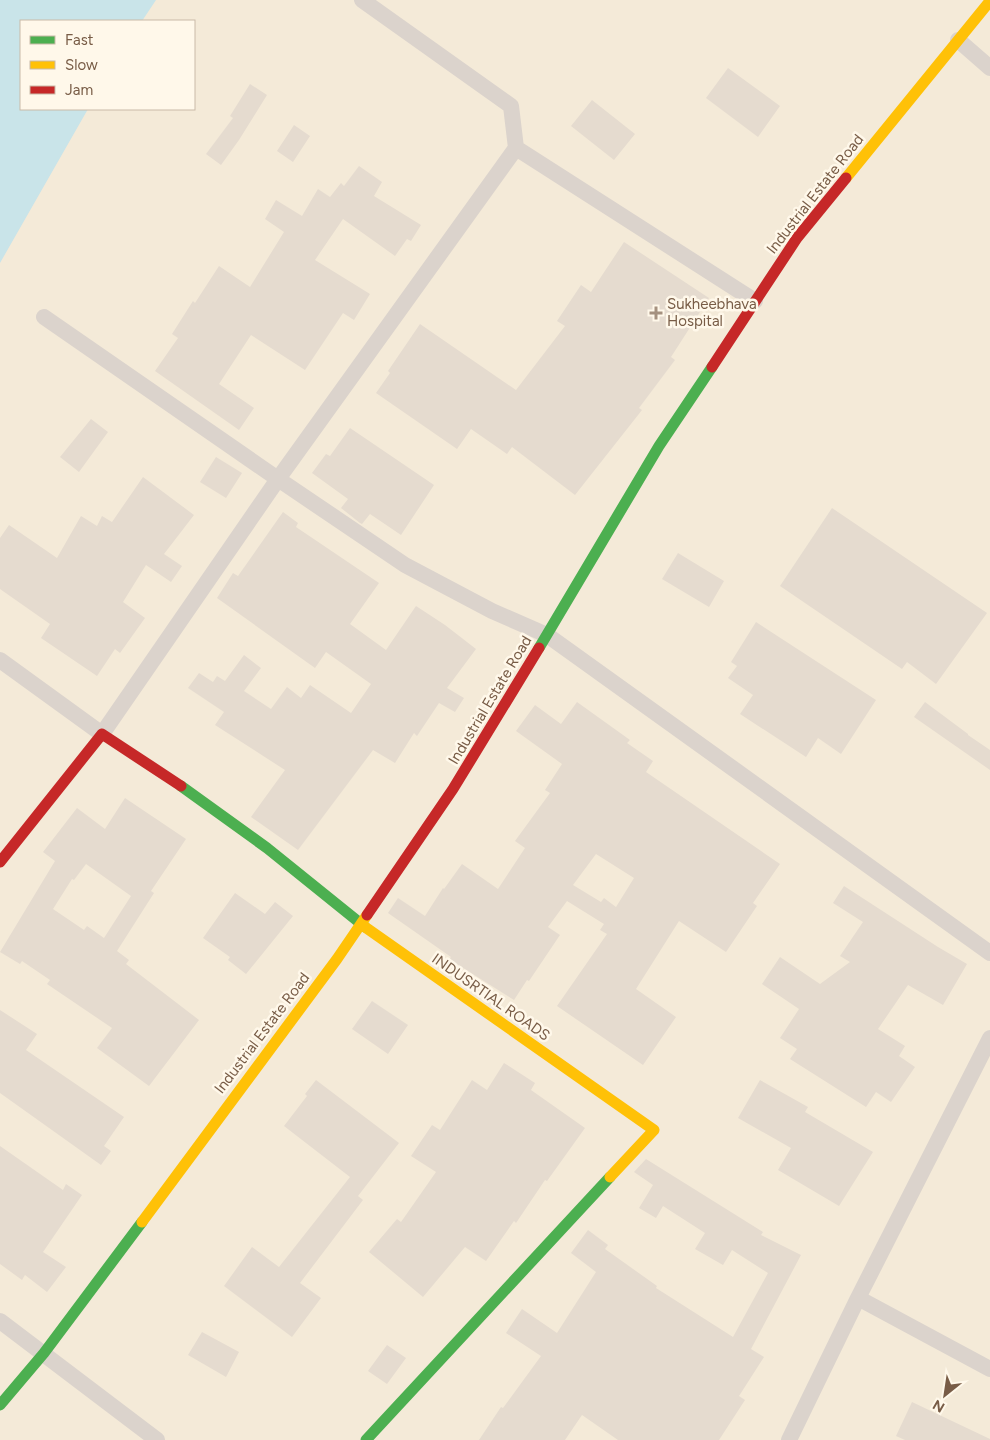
<svg xmlns="http://www.w3.org/2000/svg" width="990" height="1440" viewBox="0 0 990 1440" font-family="Figtree,sans-serif">
  <style>
    .residential { fill: #f4ead8; fill-rule: evenodd }
    .water { fill: #c9e4e9 }
    .building { fill: #e5dbcf; fill-rule: evenodd }
    .lines { fill: none; stroke-linecap: round; stroke-linejoin: round }
    .street { stroke: #dbd3cc; stroke-width: 16 }
    .fast { stroke: #4caf50; stroke-width: 11 }
    .slow { stroke: #ffc107; stroke-width: 11 }
    .jam { stroke: #c62828; stroke-width: 11 }
    .poi-dot { fill: #a5917f; stroke: #fff8ea; stroke-width: 2 }
    .labels { text-anchor: middle; dominant-baseline: central; stroke-width: 5; stroke-linejoin: round; paint-order: stroke }
    .street-label { font-size: 15px; fill: #785c46; stroke: #fff8ea }
    .poi-label { font-size: 15px; fill: #785c46; stroke: #fff8ea; text-anchor: start }
  </style>
  <rect width="100%" height="100%" fill="#f8f3e8"/>
  <path class="residential" d="M0 0H990V1440H0ZM21 21H194V109H21Z"/>
  <path class="water" d="M0 0H156L142 21H21V109H88L0 263Z"/>
  <path class="building" d="M728 68 780 106 758 137 706 98Z
    M250 84 267 95 239 140 221 165 206 154 233 118 230 116Z
    M592 100 635 134 614 160 571 126Z
    M294 125 310 136 293 162 277 151Z
    M359 166 382 182 374 196 421 225 411 241 407 239 395 256 343 219 315 260 370 294 354 320 343 313 305 370 251 335 219 384 254 408 239 430 155 371 178 338 172 334 193 301 195 303 219 266 250 287 284 232 265 219 276 200 302 216 318 189 330 197 341 183 344 186Z
    M624 242 709 298 671 357 675 360 639 408 642 410 575 495 512 447 507 454 471 429 457 449 376 393 390 373 388 371 420 324 516 390 565 326 557 321 581 285 591 292Z
    M91 419 108 432 79 472 60 457Z
    M350 428 434 485 401 535 370 514 362 524 360 523 341 508 348 499 312 473 326 454 330 456Z
    M216 457 242 473 226 498 200 482Z
    M143 477 194 515 164 554 182 566 171 582 146 565 123 602 145 618 120 653 115 649 97 676 41 638 50 624 0 589V538L9 525 57 558 81 516 97 526 102 516 112 522Z
    M832 508 987 613 936 684 907 662 902 669 780 586Z
    M283 512 298 523 296 527 379 583 350 624 386 650 416 606 445 625 476 649 447 688 464 698 455 712 439 703 417 736 414 733 395 763 373 750 298 850 251 817 285 770 215 725 224 712 188 688 199 673 213 682 217 676 225 681 244 655 261 668 244 691 271 709 287 687 301 698 310 685 351 713 371 684 326 652 315 668 217 598 233 573 238 576Z
    M678 553 724 581 709 607 662 579Z
    M756 622 876 700 841 754 818 738 806 757 740 714 753 695 728 678 737 666 731 662Z
    M577 702 630 740 627 743 653 761 646 772 780 864 753 903 757 906 726 952 679 921 636 989 676 1017 643 1065 557 1006 607 934 600 930 604 924 567 901 548 927 560 935 529 981 527 980 514 1000 449 959 451 957 388 913 398 898 425 916 443 888 444 889 462 864 498 889 525 848 515 841 550 793 545 790 562 764 516 731 535 705 561 724ZM596 854 634 878 616 907 604 898 601 902 573 885Z
    M925 702 968 734V735L990 750V770L914 717Z
    M125 798 186 839 151 891 154 893 117 951 129 960 126 964 199 1020 149 1086 97 1048 112 1028 47 984 50 980 22 961 20 964 0 952 55 861 43 852 77 808 105 829ZM86 864 131 896 104 938 87 926 84 930 53 909 72 879 74 880Z
    M844 886 938 947 967 964 943 1005 908 985 878 1029 905 1046 899 1056 915 1067 891 1102 876 1092 866 1107 790 1059 797 1049 780 1038 799 1009 762 984 780 957 820 984 850 962 840 956 863 922 833 903Z
    M235 893 265 914 275 902 293 916 246 974 228 960 230 957 203 938Z
    M372 1001 408 1025 388 1054 352 1029Z
    M0 1010 37 1034 26 1050 124 1117 104 1146 111 1151 101 1165 0 1093Z
    M504 1063 535 1083 531 1090 585 1128 547 1181 545 1180 516 1223 514 1221 486 1261 465 1247 423 1297 369 1252 397 1219 401 1222 436 1172 411 1156 432 1125 440 1130 472 1080 487 1090Z
    M316 1080 399 1143 358 1196 363 1200 300 1283 321 1298 292 1337 224 1286 252 1247 279 1267 350 1177 284 1126 307 1096 305 1094Z
    M760 1080 808 1107 805 1112 873 1152 839 1206 778 1170 791 1148 738 1118Z
    M0 1146 63 1190 66 1184 82 1195 43 1252 66 1267 47 1292 25 1275 22 1280 0 1264Z
    M646 1159 763 1232 761 1235 801 1255 751 1349 764 1357 739 1396 745 1400 719 1440H618L582 1415 565 1440H479L501 1407 503 1408 541 1356 506 1333 522 1309 557 1333 596 1272 571 1253 588 1230 608 1245 605 1249 657 1286 656 1288 733 1337 768 1273 732 1250 723 1265 695 1249 705 1233 663 1206 656 1218 639 1208 653 1185 634 1172Z
    M202 1332 239 1352 226 1377 188 1355Z
    M387 1345 406 1358 387 1384 368 1371Z
    M912 1402 990 1439V1440H905L896 1436Z"/>
  <g class="lines">
    <path class="street" d="M362 0 511 106 516 148
      M958 40 990 68
      M44 317 278 479 405 565 492 611 547 635 990 953
      M0 660 102 734 278 479 516 148 755 301
      M858 1298 990 1038
      M0 1321 157 1440
      M789 1440 858 1298 990 1369"/>
    <path class="fast" d="M539 648 659 446 712 367
      M181 786 267 848 365 927
      M0 1405 44 1353 142 1222
      M366 1440 610 1177"/>
    <path class="slow" d="M846 178 990 1
      M365 927 654 1130 610 1177
      M142 1222 337 959 367 915"/>
    <path class="jam" d="M712 367 797 238 846 178
      M0 862 102 734 181 786
      M367 915 453 789 539 648"/>
  </g>
  <path class="poi-dot" d="M653.5 305.5h5v5h5v5h-5v5h-5v-5h-5v-5h5z"/>
  <g class="labels">
    <g class="street-label">
      <text transform="translate(815 194) rotate(-52)">Industrial Estate Road</text>
      <text transform="translate(490 700) rotate(-59)">Industrial Estate Road</text>
      <text transform="translate(491 997) rotate(35)">INDUSRTIAL ROADS</text>
      <text transform="translate(262 1033) rotate(-53)">Industrial Estate Road</text>
    </g>
    <g class="poi-label">
      <text x="667" y="304">Sukheebhava<tspan x="667" dy="17">Hospital</tspan></text>
    </g>
  </g>
  <rect x="20" y="20" width="175" height="90" fill="#fff8ea" stroke="#c9baa8"/>
  <rect x="30" y="36" width="25" height="8" fill="#4caf50" stroke="#c9baa8"/>
  <text x="65" y="45" font-size="15" fill="#785c46">Fast</text>
  <rect x="30" y="61" width="25" height="8" fill="#ffc107" stroke="#c9baa8"/>
  <text x="65" y="70" font-size="15" fill="#785c46">Slow</text>
  <rect x="30" y="86" width="25" height="8" fill="#c62828" stroke="#c9baa8"/>
  <text x="65" y="95" font-size="15" fill="#785c46">Jam</text>
  <g transform="translate(945 1395) rotate(210)" stroke="#fff8ea" stroke-width="4" paint-order="stroke">
  <path d="M0-4L9 19L0 12L-9 19Z" fill="#785c46"/>
  <text y="-8" font-size="14" font-weight="bold" text-anchor="middle" fill="#785c46">N</text>
  </g>
</svg>
